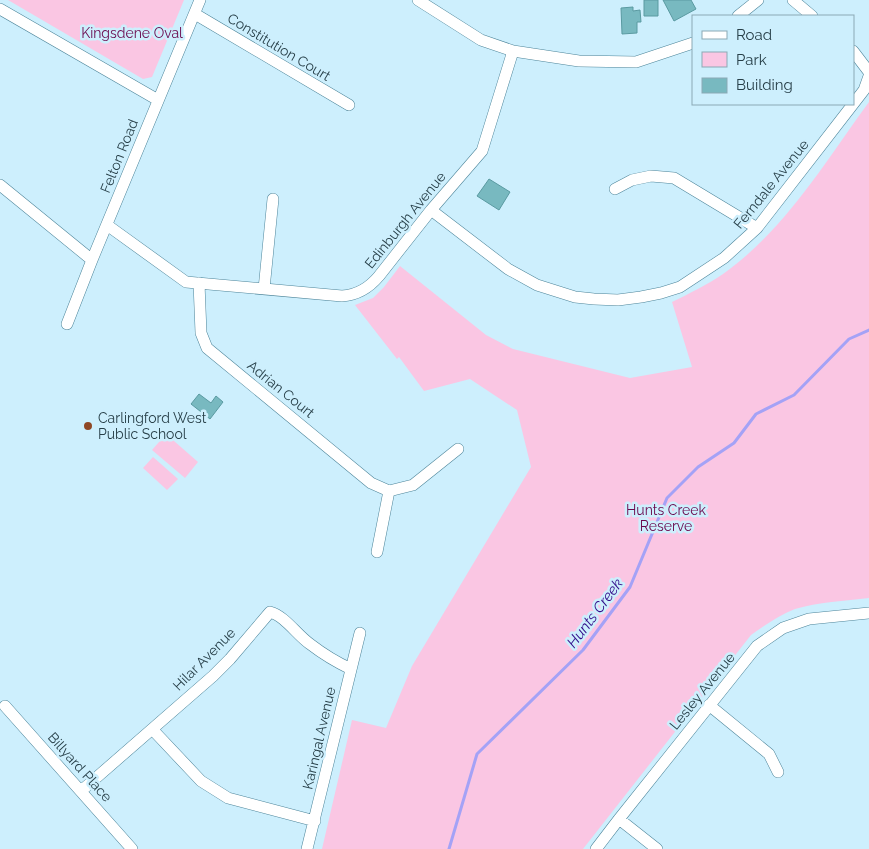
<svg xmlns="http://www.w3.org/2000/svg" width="869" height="849" viewBox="0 0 869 849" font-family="Raleway,sans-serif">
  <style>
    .green { fill: #fac6e3 }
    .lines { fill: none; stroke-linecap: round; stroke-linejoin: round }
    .stream { stroke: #a4a2f6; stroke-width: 3 }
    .building { fill: #78b9c0; stroke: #5a9aa1 }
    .street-casing { stroke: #4d859a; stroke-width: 12 }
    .street { stroke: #fff; stroke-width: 11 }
    .poi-dot { fill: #8e4725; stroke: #cdeffd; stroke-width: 2 }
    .labels { text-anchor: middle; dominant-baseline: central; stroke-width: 5; stroke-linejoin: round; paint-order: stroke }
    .park-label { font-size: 14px; fill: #6a084d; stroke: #cdeffd }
    .street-label { font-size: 14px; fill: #273f48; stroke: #cdeffd }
    .poi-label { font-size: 14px; fill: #273f48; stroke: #cdeffd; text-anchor: start }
    .water-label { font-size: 15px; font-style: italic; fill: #330d8a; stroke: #cdeffd }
  </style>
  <rect width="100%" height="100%" fill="#cdeffd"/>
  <path class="green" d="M8 0H184L152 77 143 79Z
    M869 102V598C845 601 818 602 795 609 779 615 764 626 751 635L583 849H322L352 720 386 728 412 666 531 467 517 410 470 379 424 391 399 357 397 359 355 305 373 298 384 287 400 266 486 335 513 349 630 378 692 367 672 302C690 293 707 285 723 274 785 230 825 162 869 102Z
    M166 434 198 462 185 478 152 450Z
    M153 457 178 479 167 490 143 468Z"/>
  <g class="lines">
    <path class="stream" d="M449 849 477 754 583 650 630 587 667 498 698 467 734 443 756 414 794 395 849 339 869 330"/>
  </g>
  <path class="building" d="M644 0H658V16H644Z
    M663 0H691L696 9 674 21Z
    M633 7V11L640 10 641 22H637V33L622 34 621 8Z
    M489 179 510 192 499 210 477 196Z
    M199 394 211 403 216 396 223 402 210 419 191 404Z"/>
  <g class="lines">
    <defs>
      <path id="street" d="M418 0 481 40 513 51 579 61 636 62 693 43
        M793 0 812 16
        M0 9 158 100
        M195 14 349 105
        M738 16 758 0
        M853 51 869 72
        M0 185 92 260
        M615 189 632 180 651 176 674 178 757 228
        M431 210 508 269 537 285 575 297 594 299 618 300 641 297 661 293 680 287 724 258 757 228 864 90 869 76
        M107 225 186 282 342 296C358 295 369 288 379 276L431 210 482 151 513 51
        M199 283 201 333 207 348 371 483 389 491 413 485 458 449
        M264 289 273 199
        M67 324 92 260 200 0
        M377 552 389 491
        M709 705 769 754 778 772
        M5 706 132 849
        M152 729 201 781 228 798 315 821
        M81 791 213 676 230 659 270 612C285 616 297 635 310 644 323 654 336 662 351 669
        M619 819 657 849
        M307 849 360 633
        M596 849 619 819 757 646 783 628 809 619 869 613"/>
    </defs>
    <use href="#street" class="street-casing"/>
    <use href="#street" class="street"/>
  </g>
  <circle class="poi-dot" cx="88" cy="426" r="5"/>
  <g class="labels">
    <g class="park-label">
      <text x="132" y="33">Kingsdene Oval</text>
      <text x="666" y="510">Hunts Creek<tspan x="666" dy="16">Reserve</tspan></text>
    </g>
    <g class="street-label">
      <text transform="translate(279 47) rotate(31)">Constitution Court</text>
      <text transform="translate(119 156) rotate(-68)">Felton Road</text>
      <text transform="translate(771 184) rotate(-51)">Ferndale Avenue</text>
      <text transform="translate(405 220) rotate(-51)">Edinburgh Avenue</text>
      <text transform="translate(281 389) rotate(39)">Adrian Court</text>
      <text transform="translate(204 659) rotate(-45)">Hilar Avenue</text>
      <text transform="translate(702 691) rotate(-51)">Lesley Avenue</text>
      <text transform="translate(319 738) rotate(-77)">Karingal Avenue</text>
      <text transform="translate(80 767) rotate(48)">Billyard Place</text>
    </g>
    <g class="poi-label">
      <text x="98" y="418">Carlingford West<tspan x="98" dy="16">Public School</tspan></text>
    </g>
    <g class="water-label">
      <text transform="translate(595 613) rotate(-53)">Hunts Creek</text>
    </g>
  </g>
  <rect x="692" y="15" width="162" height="90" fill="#cdeffd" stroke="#8ba9b5"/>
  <rect x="702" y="31" width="25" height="8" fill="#ffffff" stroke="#8ba9b5"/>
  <text x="736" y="40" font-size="15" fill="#273f48">Road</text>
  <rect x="702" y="52" width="25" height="15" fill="#fac6e3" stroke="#8ba9b5"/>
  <text x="736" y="65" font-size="15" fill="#273f48">Park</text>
  <rect x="702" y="78" width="25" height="15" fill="#78b9c0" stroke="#8ba9b5"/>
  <text x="736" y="90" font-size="15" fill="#273f48">Building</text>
</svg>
